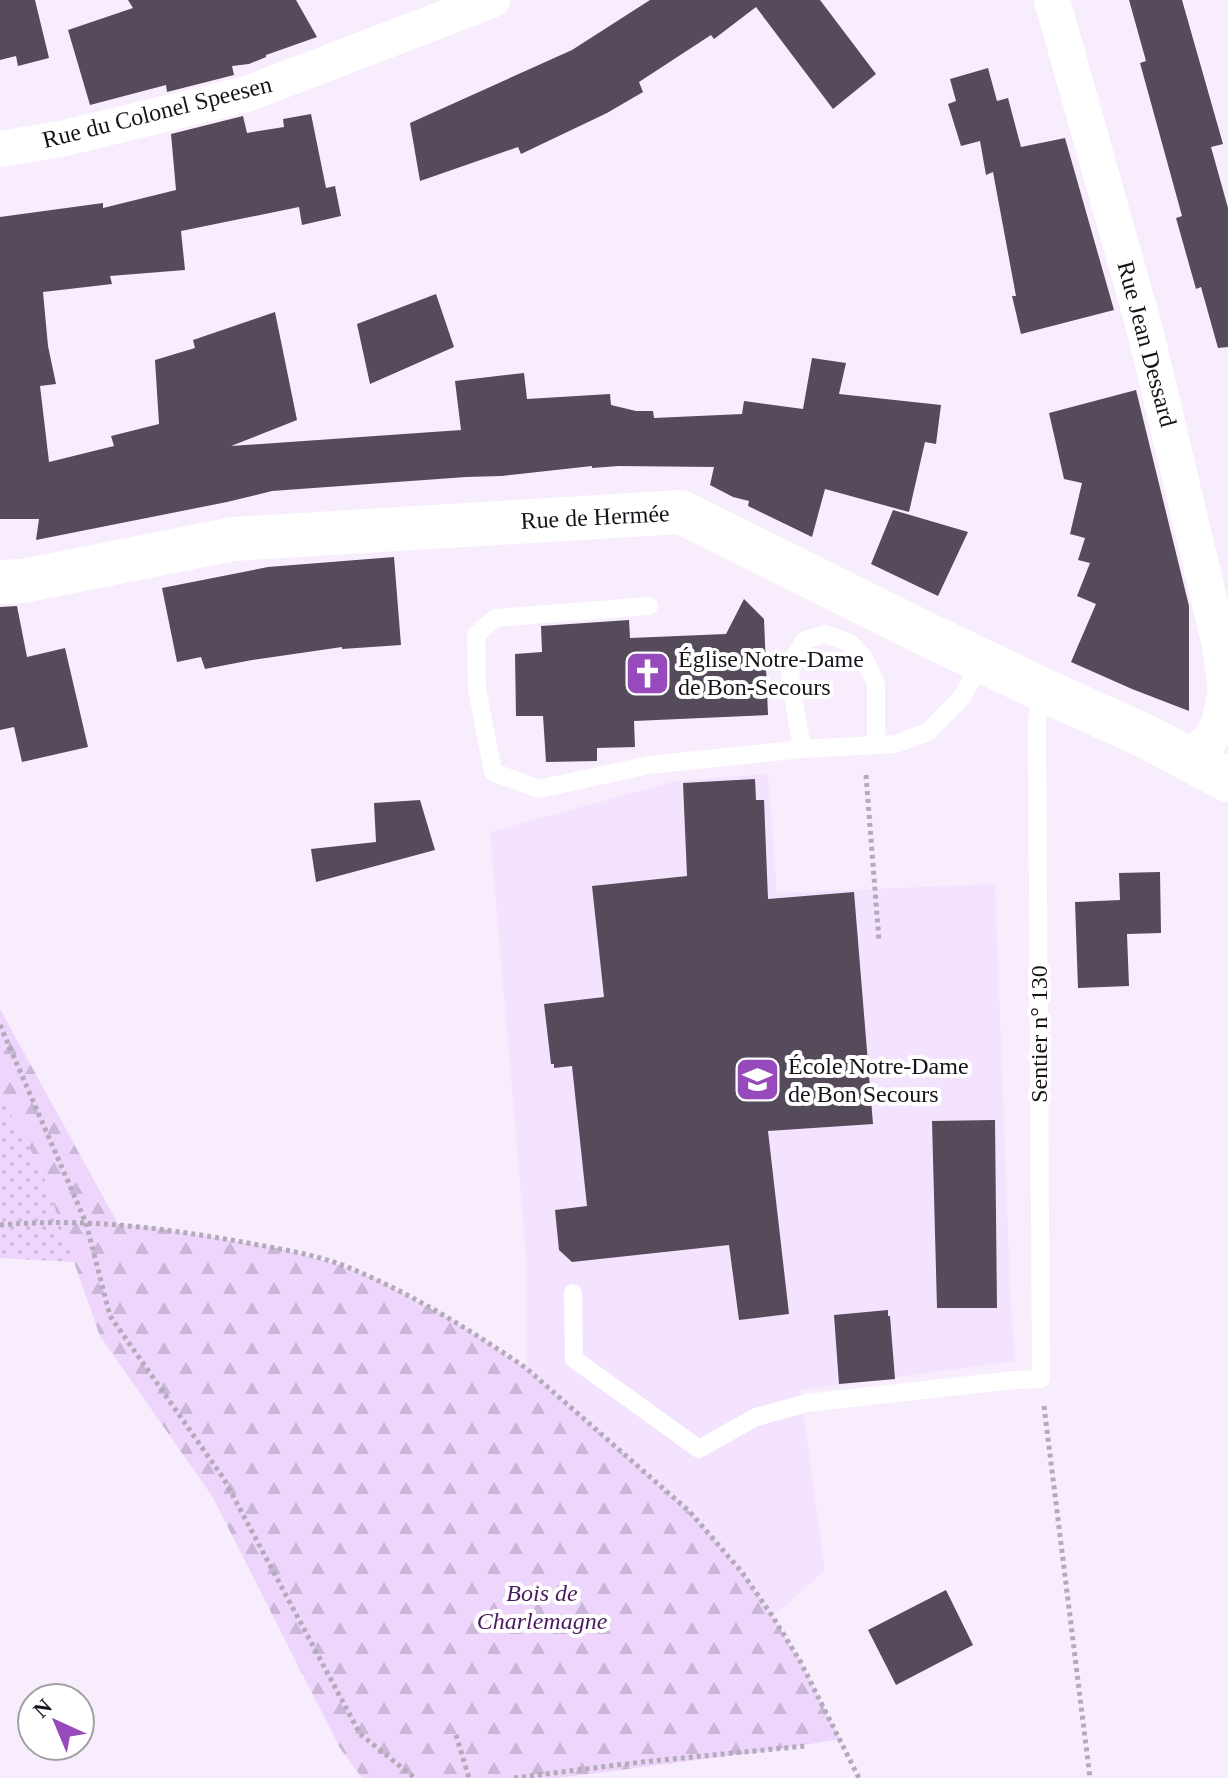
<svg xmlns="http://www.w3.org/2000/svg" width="1228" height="1778" viewBox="0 0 1228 1778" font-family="Georgia,serif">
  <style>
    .built { fill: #f4e3fe }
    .grass { fill: url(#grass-dots) }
    .forest { fill: url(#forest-firs) }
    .building { fill: #554b5b }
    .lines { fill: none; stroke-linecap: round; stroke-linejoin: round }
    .path { stroke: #b3abb9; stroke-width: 5; stroke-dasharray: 4 4; stroke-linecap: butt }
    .service { stroke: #fff; stroke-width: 18 }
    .minor { stroke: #fff; stroke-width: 36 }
    .tertiary { stroke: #fff; stroke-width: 44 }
    .labels { text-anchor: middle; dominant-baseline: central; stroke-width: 8; stroke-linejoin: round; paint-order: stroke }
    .street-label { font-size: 24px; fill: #17131a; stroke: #fff }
    .poi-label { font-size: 24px; fill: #17131a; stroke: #fff; text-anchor: start }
    .park-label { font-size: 24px; font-style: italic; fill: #491a5e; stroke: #fff }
  </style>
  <defs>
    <pattern id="grass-dots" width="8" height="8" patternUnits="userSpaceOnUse" patternTransform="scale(2)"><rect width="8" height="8" fill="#edd5fb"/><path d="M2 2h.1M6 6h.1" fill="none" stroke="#cab6d7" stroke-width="1.8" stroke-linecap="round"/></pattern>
    <pattern id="forest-firs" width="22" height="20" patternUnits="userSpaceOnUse" patternTransform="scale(2)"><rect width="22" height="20" fill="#edd5fb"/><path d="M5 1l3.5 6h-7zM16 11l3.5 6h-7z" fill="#cab6d7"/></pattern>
  </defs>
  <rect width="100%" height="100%" fill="#f7edfd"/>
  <path class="built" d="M768 774 777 893 995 884 1011 1310 1015 1361 800 1390 825 1570 773 1617 740 1571 690 1512 526 1368 527 1266 490 832 676 781Z"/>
  <path class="grass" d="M0 1095 42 1171 74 1262 0 1258Z"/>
  <path class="forest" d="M0 1009 118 1224 151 1227 277 1248 340 1265 376 1279 451 1319 526 1368 690 1512 741 1571 773 1617 800 1661 840 1739 768 1751 558 1778H362L340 1748 212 1496 100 1336 42 1171 0 1095Z"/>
  <path class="building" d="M0 0H35L49 58 18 66 16 56 0 60Z
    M128 0H296L317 37 266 55V57L249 64 232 66 234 75 167 92 166 85 90 105 68 30 133 8Z
    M650 0H820L876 74 833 109 756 7 714 39 711 35 639 82 643 92 607 113 521 154 518 147 420 181 410 123 572 50Z
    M1129 0H1182L1223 144 1211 147 1228 208V347L1218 348 1201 287 1196 289 1176 218 1182 216 1140 63 1146 61Z
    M988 68 997 101 1008 98 1021 147 1065 138 1114 310 1021 334 1012 296H1016L993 172 986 175 980 141 961 146 948 104 956 101 950 79Z
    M311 114 326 188 335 186 341 216 302 225 299 207 181 231 185 270 110 276 112 284 43 292 48 346 56 384 40 386 49 462 114 446 111 436 159 424 155 360 195 348 193 340 275 312 297 420 231 446 461 430 455 381 524 373 527 399 610 394 611 405 636 411H653L654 418 742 414 744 401 803 409 812 358 846 363 839 394 941 405 936 444 925 442 909 512 825 489 812 537 748 506 749 501 733 497 710 485 714 467 619 466 592 468V466L502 476 466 477 272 491 227 502 36 540 39 519H0V217L103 203V208L176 190 171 134 243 116 247 133 284 127 283 119Z
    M436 294 454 347 370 384 357 324Z
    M1136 390 1189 606V711L1132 689 1071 662 1096 604 1077 596 1090 563 1078 560 1085 538 1070 534 1082 483 1064 479 1049 413Z
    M893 510 968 532 938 596 871 564Z
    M394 557 401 645 342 649V647L252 660 205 669 201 657 177 662 162 588 268 567Z
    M744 599 764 619 768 715 634 721 635 747 597 748V761L546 762 543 716H516L515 654 542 652 541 626 629 620 630 638 726 634Z
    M17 606 27 657 65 648 88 747 22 762 14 727 0 730V607Z
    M755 779 756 800H764L768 899 854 892 873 1124 768 1131 789 1314 739 1320 729 1245 572 1262 559 1250 555 1210 587 1206 572 1066 554 1068V1064H551L544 1004 604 997 592 886 687 876 683 783Z
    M420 800 435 850 316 882 311 849 376 842 374 803Z
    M1160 872 1161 933 1127 934 1129 986 1078 988 1075 902 1120 900 1119 873Z
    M995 1120 997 1308H937L932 1121Z
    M888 1310V1316H890L895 1379 839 1384 834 1315Z
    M946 1590 973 1645 896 1685 868 1630Z"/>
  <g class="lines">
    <path class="path" d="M866 775 879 941
      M0 1025 86 1223 110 1316 224 1479 360 1734 415 1778
      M0 1225C83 1218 155 1227 237 1241 273 1248 311 1253 345 1266 409 1292 469 1329 526 1368L690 1512 741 1571 773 1617 800 1661 859 1778
      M1044 1406 1090 1778
      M456 1735 469 1778
      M514 1778 642 1762 805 1746"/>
    <path class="service" d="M649 606 495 618 476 635 477 689 493 772 539 789 649 765 802 749 895 744 928 732 962 697 982 661
      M802 749 790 677 794 657 805 640 825 634 850 643 864 658 876 684V745
      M573 1293 574 1359 699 1449 756 1417 807 1403 1014 1380 1041 1379 1037 725 1041 691"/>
    <path class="minor" d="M1052 0 1146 334 1220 645 1226 691 1228 697
      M0 149 65 138 247 94 492 0
      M1184 755C1218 745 1220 723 1226 691"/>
    <path class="tertiary" d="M0 582 23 581 234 539 681 512 926 634 1041 689 1145 736 1228 780"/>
  </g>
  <defs>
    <symbol id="church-square" viewBox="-11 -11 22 22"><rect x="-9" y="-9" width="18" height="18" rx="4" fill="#974abc" stroke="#fff"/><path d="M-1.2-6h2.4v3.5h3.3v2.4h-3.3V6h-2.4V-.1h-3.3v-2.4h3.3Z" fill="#fff"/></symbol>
    <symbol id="school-square" viewBox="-11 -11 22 22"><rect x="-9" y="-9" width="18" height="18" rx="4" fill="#974abc" stroke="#fff"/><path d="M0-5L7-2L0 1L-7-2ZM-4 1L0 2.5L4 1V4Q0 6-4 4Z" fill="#fff"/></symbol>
  </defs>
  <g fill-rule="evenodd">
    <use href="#church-square" x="622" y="648" width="51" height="51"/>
    <use href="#school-square" x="732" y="1054" width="51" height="51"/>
  </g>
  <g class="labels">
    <g class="street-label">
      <text transform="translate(157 112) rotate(-14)">Rue du Colonel Speesen</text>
      <text transform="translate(1147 344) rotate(75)">Rue Jean Dessard</text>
      <text transform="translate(595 517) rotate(-3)">Rue de Hermée</text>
      <text transform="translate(1039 1034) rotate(-90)">Sentier n° 130</text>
    </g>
    <g class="poi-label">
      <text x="678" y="659">Église Notre-Dame<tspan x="678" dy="28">de Bon-Secours</tspan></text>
      <text x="788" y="1066">École Notre-Dame<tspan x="788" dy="28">de Bon Secours</tspan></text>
    </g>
    <g class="park-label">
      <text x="542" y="1593">Bois de<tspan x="542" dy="28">Charlemagne</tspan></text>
    </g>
  </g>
  <g transform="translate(56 1722) rotate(316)"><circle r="38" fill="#ffffff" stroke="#a2a1a3" stroke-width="2"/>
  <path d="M0-6L14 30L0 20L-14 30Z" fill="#974abc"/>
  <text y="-12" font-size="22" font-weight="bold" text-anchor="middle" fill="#17131a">N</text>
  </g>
</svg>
